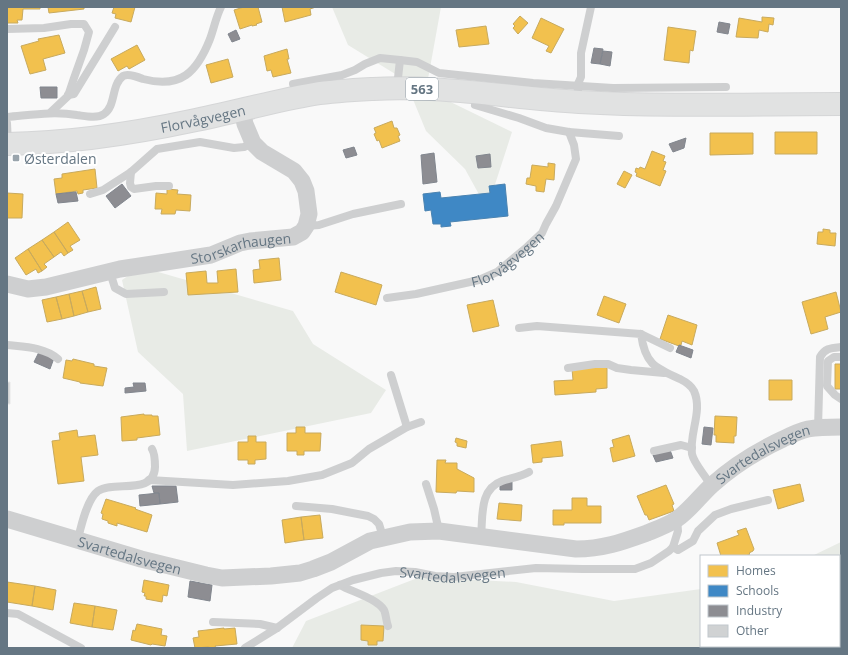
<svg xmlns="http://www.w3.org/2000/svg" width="848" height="655" viewBox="0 0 848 655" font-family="'Open Sans',sans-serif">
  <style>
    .green { fill: #e8ebe6 }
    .homes { fill: #f2c14e; stroke: #c8aa5e }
    .schools { fill: #3f88c5; stroke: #4a83b1 }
    .industry { fill: #8d8d92; stroke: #81868e }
    .building { fill: #d0d2d3; stroke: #e8e8e8 }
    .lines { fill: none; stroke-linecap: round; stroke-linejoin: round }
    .primary-casing { stroke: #d5d6d7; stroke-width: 24 }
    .service { stroke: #cecfd0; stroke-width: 8 }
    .minor { stroke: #cecfd0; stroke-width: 17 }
    .primary { stroke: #e1e2e2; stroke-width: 22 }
    .poi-dot { fill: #99a4ac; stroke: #fff; stroke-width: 1.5 }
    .labels { text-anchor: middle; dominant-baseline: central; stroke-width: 4; stroke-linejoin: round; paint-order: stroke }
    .shield { fill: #fff; stroke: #939fa8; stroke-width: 1 }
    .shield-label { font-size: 13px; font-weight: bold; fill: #657683 }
    .street-label { font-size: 14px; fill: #657683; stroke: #fff }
    .poi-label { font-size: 14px; fill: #657683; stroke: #fff; text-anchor: start }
  </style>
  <rect width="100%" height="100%" fill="#f9f9f9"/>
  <path class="green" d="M332 7H441L426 90 512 132 487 209 465 169 426 131 405 80 348 45Z
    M141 267 293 311 313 344 386 390 371 413 187 451 183 394 138 352 122 280Z
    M841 542V604L839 603V556H812Z
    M420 577 516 582 614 601 701 589V646H770L769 648H292L306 621Z"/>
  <path class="homes" d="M7 7H40V9H23L22 20H17L18 23H7Z
    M48 7H84V9L49 13Z
    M114 7H135L131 22 115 18 116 14 112 13Z
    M244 7H258L262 22 256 24 257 25 252 26V25L240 29 234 10Z
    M282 7H316L310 9 311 15 285 22Z
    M520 16 528 23 518 34 513 28 515 26 513 24Z
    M762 17 774 18 773 25 769 24 768 32 759 30 758 38 736 37 739 18 762 22Z
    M541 18 564 29 551 53 546 51 549 46 532 38Z
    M486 26 489 44 459 47 456 30Z
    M668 27 696 31 693 51 690 50 689 63 664 60Z
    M59 35 65 53 43 59 46 70 30 74 21 46 39 41 38 39Z
    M137 45 145 60 129 69 127 66 118 71 111 59Z
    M287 49 289 59H287L291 73 273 77 271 70 267 71 264 56Z
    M228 59 233 77 211 83 206 65Z
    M392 121 394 128H397L400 135 398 136 400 141 382 148 379 140 377 141 374 134 376 133 374 128Z
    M775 132H817V154H775Z
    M710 133H753V154L710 155Z
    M652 151 665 156 663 161 666 162 663 170 666 171 660 186 636 176 637 173 635 172 636 168 639 169 640 167 645 169Z
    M548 163 555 164 554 180 546 179 544 192 536 191V186L526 184 527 178H530L532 165 548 167Z
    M95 169 97 188 83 190V193L78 194 77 191 56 194 54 179 62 178V174Z
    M624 171 632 175 625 188 617 184Z
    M167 189 178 190 177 194 191 195 190 211 176 210 175 214H161L162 209H155L156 193 167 194Z
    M7 193 23 194 22 218H7Z
    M68 222 80 240 70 246 73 250 68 253 54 232Z
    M823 229 830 230V233H836L835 246 817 244 818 232H823Z
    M54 232 68 253 64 256 61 252 54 257 42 240Z
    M42 240 54 257 44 264 47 267 42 271 28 249Z
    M28 249 42 271 38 273 36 269 26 275 15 258Z
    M279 258 281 280 254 283 253 270 260 269 259 260Z
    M236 269 238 292 188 295 186 273 206 271 207 283H218L217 271Z
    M341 272 382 285 376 305 335 292Z
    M96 287 101 309 88 312 82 291Z
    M82 291 88 312 74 316 69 294Z
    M836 292 841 312 825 317 828 329 811 334 802 302Z
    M69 294 74 316 62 319 56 297Z
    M604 296 626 304 619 323 597 315Z
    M56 297 62 319 47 322 42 300Z
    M493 300 499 326 473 332 467 305Z
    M668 315 697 325 692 345 682 341 681 345 679 346 660 339Z
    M73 359 94 364V366L107 368 103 386 80 383V382L63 378 66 360 72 361Z
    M835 364H841V389H835Z
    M607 366V388L596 389V392L555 395 554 381 573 380 572 369Z
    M769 380H792V400H769Z
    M144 414V415H152V416H158L160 435 137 438V440L122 441 121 417Z
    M715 416 737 417 736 436H734V443L716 442V435H714Z
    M296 427H305V433H321L320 451H304V455H297V451H287V433H296Z
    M77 430 78 437 95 435 98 455 81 457 84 481 58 484 52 441 60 440 59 433Z
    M629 435 635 456 613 462 610 448 614 447 612 440Z
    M248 436H256V442H266V459L255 460V464H248V460H238V442H248Z
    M456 438 467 441 466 448 457 446V443L455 442Z
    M561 441 563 456 542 458V462L533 463 531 445Z
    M437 460H446L445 463H457V469L474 478V492L457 491 456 493 436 492Z
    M800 484 804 501 778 509 773 490Z
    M666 485 674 504 672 505 674 511 649 520 647 515H645L637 496Z
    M572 498H587V506H601V523H564V525H553V510H572Z
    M106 499 136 508 135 509 152 515 147 532 117 523V526L108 523V521L102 519 103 514 101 513Z
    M499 503 522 505 521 521 497 519Z
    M320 515 323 538 304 540 301 517Z
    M301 517 304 540 285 543 282 520Z
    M746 528 754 549 753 551 749 553 750 554 746 556H721L717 543 739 535 737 531Z
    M144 580 169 585 167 596 163 595 162 602 146 599V596H144L145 593 142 592Z
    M7 582 35 586 32 606 7 602Z
    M35 586 56 590 53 610 32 606Z
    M74 603 95 606 92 627 70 623Z
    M95 606 117 610 113 630 92 627Z
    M137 624 162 629 161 635 167 636 165 646 152 644 151 645 131 640 133 630 135 631Z
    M361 625 384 626 383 641H377V645H368V641L361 640Z
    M224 628V629L235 628 237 644 215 646 216 648H212L208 647 195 648 193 638 199 637 198 631Z
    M782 646H816L817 647 814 648H778Z"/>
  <path class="schools" d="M505 184 508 216 450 222 451 226 441 227V224H433L431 210 425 211 423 194 440 192 441 198 490 193 489 186Z"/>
  <path class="industry" d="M719 22 730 24 728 34 717 32Z
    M236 30 240 39 232 42 228 34Z
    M594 48 603 49 600 64 591 63Z
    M603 51 612 52 610 66 600 64Z
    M40 87H57V98H41Z
    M686 138 684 148 673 152 669 144Z
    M354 147 357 155 346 158 343 150Z
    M434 153 437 182 423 184 421 155Z
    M490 154 491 167 478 168 476 156Z
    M122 184 131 196 115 208 106 196Z
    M76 192 78 201 58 203 56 194Z
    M679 345 693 350 691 358 676 352Z
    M39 352 54 358 50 369 34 362Z
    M133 383H145L146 391 125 393V388L134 387Z
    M704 427 713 428 711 445 702 444Z
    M670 450 673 458 656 462 653 455Z
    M500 482H512V490H500Z
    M152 486H176L178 502 160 504 159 493H154Z
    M159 493 160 504 140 506 139 495Z
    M190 581 212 585 210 601 188 597Z"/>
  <path class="building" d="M7 382H10V404H7Z"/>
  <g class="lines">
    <defs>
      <g id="primary">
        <path id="s5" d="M7 144C69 143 130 134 191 121 232 113 273 101 314 94 334 91 354 90 373 89 442 85 511 98 579 102 666 107 754 104 841 104"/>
      </g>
    </defs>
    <use href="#primary" class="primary-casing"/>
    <g class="service">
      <path d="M7 29 44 28 71 24H84L89 32 84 50 74 78 68 96 51 112"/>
      <path d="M293 84 342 75 355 70 365 64 380 58 400 60"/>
      <path d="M397 87 400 60 417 62 439 73 533 83 613 88 726 87"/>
      <path d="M578 90 577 86 581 77V53L591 7"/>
      <path d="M68 95 74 94 115 27"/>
      <path d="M475 105 519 118 546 128 569 132 619 136"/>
      <path d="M7 117C31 115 53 111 77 115 85 116 97 119 104 114 116 106 111 85 123 76 128 73 138 77 143 79 181 89 197 72 210 39 214 28 216 17 221 7"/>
      <path d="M7 123 8 144"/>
      <path d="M131 172 130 183 131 187 134 189 156 186H169"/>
      <path d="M90 194 103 190 131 172 157 149 200 142 234 148 244 147 253 143"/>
      <path d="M306 226 319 225 353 214 401 204"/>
      <path d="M110 272 115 288 126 294 164 292"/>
      <path id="s1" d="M387 298 416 294 479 280 497 272 527 247 542 233 546 224 556 206 576 159 574 145 569 132"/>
      <path d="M519 328 537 326 641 334C645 364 655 368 680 379 686 382 691 385 694 391 703 411 689 433 692 454 694 464 706 476 711 486"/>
      <path d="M641 334 670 348"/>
      <path d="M7 345C24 347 44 347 58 359"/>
      <path d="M841 357H834L828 361 827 386 835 395 841 399"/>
      <path d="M568 368 595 364H608L617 368 631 370 664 373"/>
      <path d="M391 375 407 427"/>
      <path d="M818 428 820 357C825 348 831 348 841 347"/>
      <path d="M654 451 681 445 692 448"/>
      <path d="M149 480 233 485 288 481 322 475 352 463 369 449 407 427 421 422"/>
      <path d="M426 484 434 509 439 531"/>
      <path d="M296 506 332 509 368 516 374 519 379 524 383 537"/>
      <path d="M677 519 678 531 673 547 678 550 693 541 698 531 715 515 731 509 768 500"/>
      <path d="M481 536C483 517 479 489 502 481 511 478 520 477 529 472"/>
      <path d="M78 539C81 526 87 499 98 491 114 480 154 496 155 467 155 460 155 454 152 449"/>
      <path d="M340 585C352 592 376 598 384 610 386 614 386 621 388 626"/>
      <path d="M7 613 18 614 81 648"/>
      <path d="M213 622 260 624 277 628"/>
      <path id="s2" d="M245 648 277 628 317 598 332 588 353 580 381 573 396 571 415 572 435 576 454 577 536 568 583 569H635L651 563 669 551 673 547"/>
    </g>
    <g class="minor">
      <path id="s3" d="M7 284 28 289 46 287 120 269 211 255 240 243 250 241 293 237 302 232 306 226 309 214 306 191 302 181 294 171 262 152 253 143 245 124 242 110"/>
      <path id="s4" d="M7 519 141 559 206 575 222 578 271 576 300 573 313 569 331 562 370 541 410 532 439 531 576 549C603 549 622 542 647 533 657 529 668 525 677 519 690 510 700 496 712 485 733 466 757 451 783 439 791 435 799 431 808 429 819 427 830 427 841 427"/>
    </g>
    <use href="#primary" class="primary"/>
  </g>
  <rect class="poi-dot" x="12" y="154" width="8" height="8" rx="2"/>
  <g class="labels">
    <rect class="shield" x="406" y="78" width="32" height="22" rx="3"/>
    <g class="shield-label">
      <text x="422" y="89">563</text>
    </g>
    <g class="street-label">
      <text stroke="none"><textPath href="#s5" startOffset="198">Florvågvegen</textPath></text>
      <text stroke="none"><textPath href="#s3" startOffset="239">Storskarhaugen</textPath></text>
      <text stroke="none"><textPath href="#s1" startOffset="129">Florvågvegen</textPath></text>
      <text stroke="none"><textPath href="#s4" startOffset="802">Svartedalsvegen</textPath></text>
      <text stroke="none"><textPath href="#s4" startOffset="128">Svartedalsvegen</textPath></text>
      <text stroke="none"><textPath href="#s2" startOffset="229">Svartedalsvegen</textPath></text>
    </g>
    <g class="poi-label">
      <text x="24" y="158">Østerdalen</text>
    </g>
  </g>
  <rect width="848" height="655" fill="none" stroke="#657683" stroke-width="16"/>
  <rect x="700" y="555" width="140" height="92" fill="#ffffff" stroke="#c1c8cd"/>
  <rect x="708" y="565" width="20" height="12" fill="#f2c14e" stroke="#c1c8cd"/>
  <text x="736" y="575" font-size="12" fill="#657683">Homes</text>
  <rect x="708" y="585" width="20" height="12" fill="#3f88c5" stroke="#c1c8cd"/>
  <text x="736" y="595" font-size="12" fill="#657683">Schools</text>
  <rect x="708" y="605" width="20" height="12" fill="#8d8d92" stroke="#c1c8cd"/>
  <text x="736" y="615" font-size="12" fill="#657683">Industry</text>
  <rect x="708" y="625" width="20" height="12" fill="#d0d2d3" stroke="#c1c8cd"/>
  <text x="736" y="635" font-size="12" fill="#657683">Other</text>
</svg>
